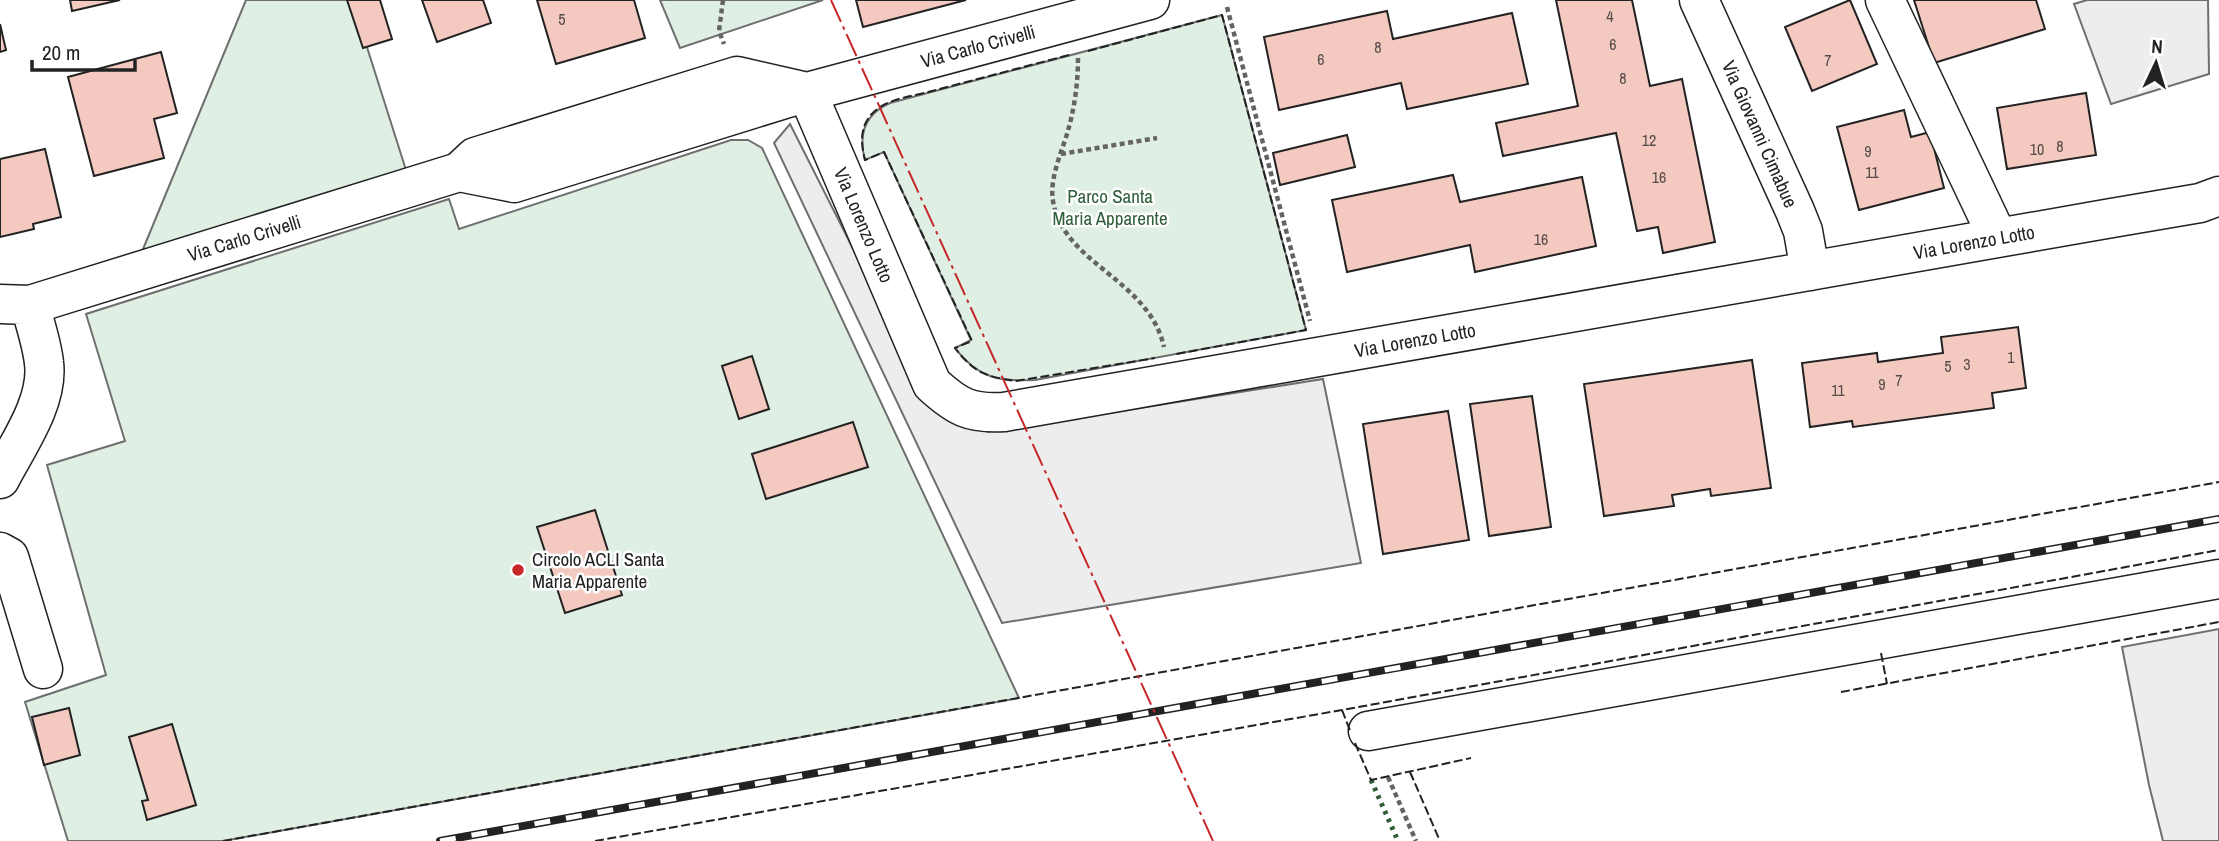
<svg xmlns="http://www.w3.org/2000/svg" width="2219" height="841" viewBox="0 0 2219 841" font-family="'Archivo Narrow',sans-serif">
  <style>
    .green { fill: #e0efe3; stroke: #6f6f6f; stroke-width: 2 }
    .parking { fill: #ededed; stroke: #6f6f6f; stroke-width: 2 }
    .building { fill: #f3c9c0; stroke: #222; stroke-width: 2 }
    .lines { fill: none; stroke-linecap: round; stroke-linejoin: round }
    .minor-casing { stroke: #222; stroke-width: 41 }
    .path { stroke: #646464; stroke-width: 4.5; stroke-dasharray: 5 3.5; stroke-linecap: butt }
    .minor { stroke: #fff; stroke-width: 38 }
    .rail-casing { stroke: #222; stroke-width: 8 }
    .rail { stroke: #fff; stroke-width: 5; stroke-dasharray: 16; stroke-linecap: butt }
    .hedge { stroke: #2f5e38; stroke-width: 5; stroke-dasharray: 3.5 5; stroke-linecap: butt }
    .fence { stroke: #222; stroke-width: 2; stroke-dasharray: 9 3.5; stroke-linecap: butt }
    .power { stroke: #c62828; stroke-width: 2; stroke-dasharray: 24 5 3.5 5; stroke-linecap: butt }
    .poi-dot { fill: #c62828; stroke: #fff; stroke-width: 2.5 }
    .labels { text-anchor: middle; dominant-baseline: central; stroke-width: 5; stroke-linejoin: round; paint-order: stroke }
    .number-label { font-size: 16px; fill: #564c4a }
    .street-label { font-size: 19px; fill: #222; stroke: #fff }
    .park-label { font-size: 19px; fill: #2f5e38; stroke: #fff }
    .poi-label { font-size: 19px; fill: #222; stroke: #fff; text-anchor: start }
  </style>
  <rect width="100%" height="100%" fill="#fff"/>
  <path class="green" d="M246 0H352L406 170 141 254Z
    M660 0H823L680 48Z
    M1222 15 1306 330 1035 380C999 382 978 378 955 348L971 340 884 152 865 160C858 134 865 114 890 103Z
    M731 140H748L762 148 1019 698 223 841H68L25 702 106 675 47 465 125 441 86 314 449 199 459 229Z"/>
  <path class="parking" d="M2087 0H2208L2209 74 2111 104 2074 4Z
    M790 124 931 403 988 432 1323 379 1361 563 1002 623 774 143Z
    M2219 629V841H2163L2149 785 2122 647Z"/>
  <path class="building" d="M70 0H120L72 11Z
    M347 0H380L392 39 363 48Z
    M422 0H483L491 23 437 42Z
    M537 0H634L645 38 556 64Z
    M856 0H966L863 27Z
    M1556 0H1632L1650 86 1682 79 1715 242 1663 253 1658 227 1637 231 1616 133 1503 156 1496 123 1578 106Z
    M1850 0 1877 64 1812 91 1785 27Z
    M1914 0H2036L2045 29 1934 63Z
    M1387 11 1393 39 1512 13 1528 84 1407 109 1401 83 1279 110 1264 37Z
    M0 24 6 50 0 52Z
    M161 52 177 113 154 119 164 158 94 176 68 77Z
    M2086 93 2096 155 2007 169 1997 108Z
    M1904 110 1911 137 1930 132 1944 188 1859 210 1837 127Z
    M1347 135 1355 167 1280 185 1273 153Z
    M45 149 61 217 33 224 34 229 0 237V159Z
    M1453 175 1460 202 1582 177 1596 246 1475 272 1470 245 1347 272 1332 200Z
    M2018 327 2026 388 1992 393 1994 408 1853 427 1852 421 1810 427 1802 363 1877 353 1878 362 1943 353 1941 337Z
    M752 356 769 409 739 419 722 366Z
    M1752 360 1771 488 1711 496 1710 489 1672 495 1674 506 1604 516 1584 384Z
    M1532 396 1551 527 1489 536 1470 404Z
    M1448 411 1469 540 1383 554 1363 424Z
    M853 422 868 467 766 499 752 454Z
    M595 510 622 595 565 613 537 527Z
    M69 708 80 755 44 765 32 717Z
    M172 724 196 805 147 820 142 801 148 800 129 737Z"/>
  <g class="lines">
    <defs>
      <path id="minor" d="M1699 0 1795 211 1803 231 1810 271
        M1885 0 1998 238
        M807 92 932 384C957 407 970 414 1004 412L2106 219 2200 203 2219 196
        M459 172 514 183 807 92 1150 0
        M0 304 30 305 459 172 475 157 737 76 807 92
        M0 479C17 446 49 402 44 363 42 344 35 324 30 305
        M0 552 9 557 43 669
        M1368 731 2219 579"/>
    </defs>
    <use href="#minor" class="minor-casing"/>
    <path class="path" d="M723 0 719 31 724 44
      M1227 7 1310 321
      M1078 58C1078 81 1075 105 1069 127 1063 150 1049 177 1053 201 1063 264 1149 279 1164 347
      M1061 154 1157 138
      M1388 777 1416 841"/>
    <use href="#minor" class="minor"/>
    <defs>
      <path id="rail" d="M440 841 2219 519"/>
    </defs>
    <use href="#rail" class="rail-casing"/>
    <use href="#rail" class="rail"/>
    <path class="hedge" d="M1371 780 1398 841"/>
    <path class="fence" d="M1088 51 1222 15 1306 330 1176 354
      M1069 55C1023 67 978 79 932 91 915 96 890 98 876 110 860 123 860 141 865 160L884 152 972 341 955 348C974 373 987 377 1016 381L1155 358
      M1881 653 1887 684
      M1841 692 2219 622
      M1342 710 1351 733
      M1355 743 1371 780 1471 758
      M1410 772 1440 841
      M223 841 2219 482
      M595 841 1342 710 2219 550"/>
    <path class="power" d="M831 0 1213 841"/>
  </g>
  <circle class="poi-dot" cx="518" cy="570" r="7"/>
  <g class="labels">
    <g class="number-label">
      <text x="1610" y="16">4</text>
      <text x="562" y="19">5</text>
      <text x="1613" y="44">6</text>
      <text x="1378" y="47">8</text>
      <text x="1321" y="59">6</text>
      <text x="1828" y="60">7</text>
      <text x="1623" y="78">8</text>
      <text x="1649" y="140">12</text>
      <text x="2060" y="146">8</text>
      <text x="2037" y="149">10</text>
      <text x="1868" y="151">9</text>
      <text x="1872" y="172">11</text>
      <text x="1659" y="177">16</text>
      <text x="1541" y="239">16</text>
      <text x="2011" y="357">1</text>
      <text x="1967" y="364">3</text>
      <text x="1948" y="366">5</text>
      <text x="1899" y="380">7</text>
      <text x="1882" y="384">9</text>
      <text x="1838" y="390">11</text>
    </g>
    <g class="street-label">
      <text transform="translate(978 46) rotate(-15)">Via Carlo Crivelli</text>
      <text transform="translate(1760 134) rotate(66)">Via Giovanni Cimabue</text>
      <text transform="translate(864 225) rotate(67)">Via Lorenzo Lotto</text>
      <text transform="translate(244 238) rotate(-17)">Via Carlo Crivelli</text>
      <text transform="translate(1974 242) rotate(-10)">Via Lorenzo Lotto</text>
      <text transform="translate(1415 340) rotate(-10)">Via Lorenzo Lotto</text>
    </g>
    <g class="park-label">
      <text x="1110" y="196">Parco Santa<tspan x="1110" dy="22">Maria Apparente</tspan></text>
    </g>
    <g class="poi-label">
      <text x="532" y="559">Circolo ACLI Santa<tspan x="532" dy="22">Maria Apparente</tspan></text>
    </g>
  </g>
  <g transform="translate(2156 63) rotate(4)" stroke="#ffffff" stroke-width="5" paint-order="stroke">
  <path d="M0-5L12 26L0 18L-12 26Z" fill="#222222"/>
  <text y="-10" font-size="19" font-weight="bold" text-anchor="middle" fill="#222222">N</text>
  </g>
  <path d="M32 60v10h103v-10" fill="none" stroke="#222222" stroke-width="3.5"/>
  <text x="42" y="60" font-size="21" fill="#222222" stroke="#ffffff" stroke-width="5" paint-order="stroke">20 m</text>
</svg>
